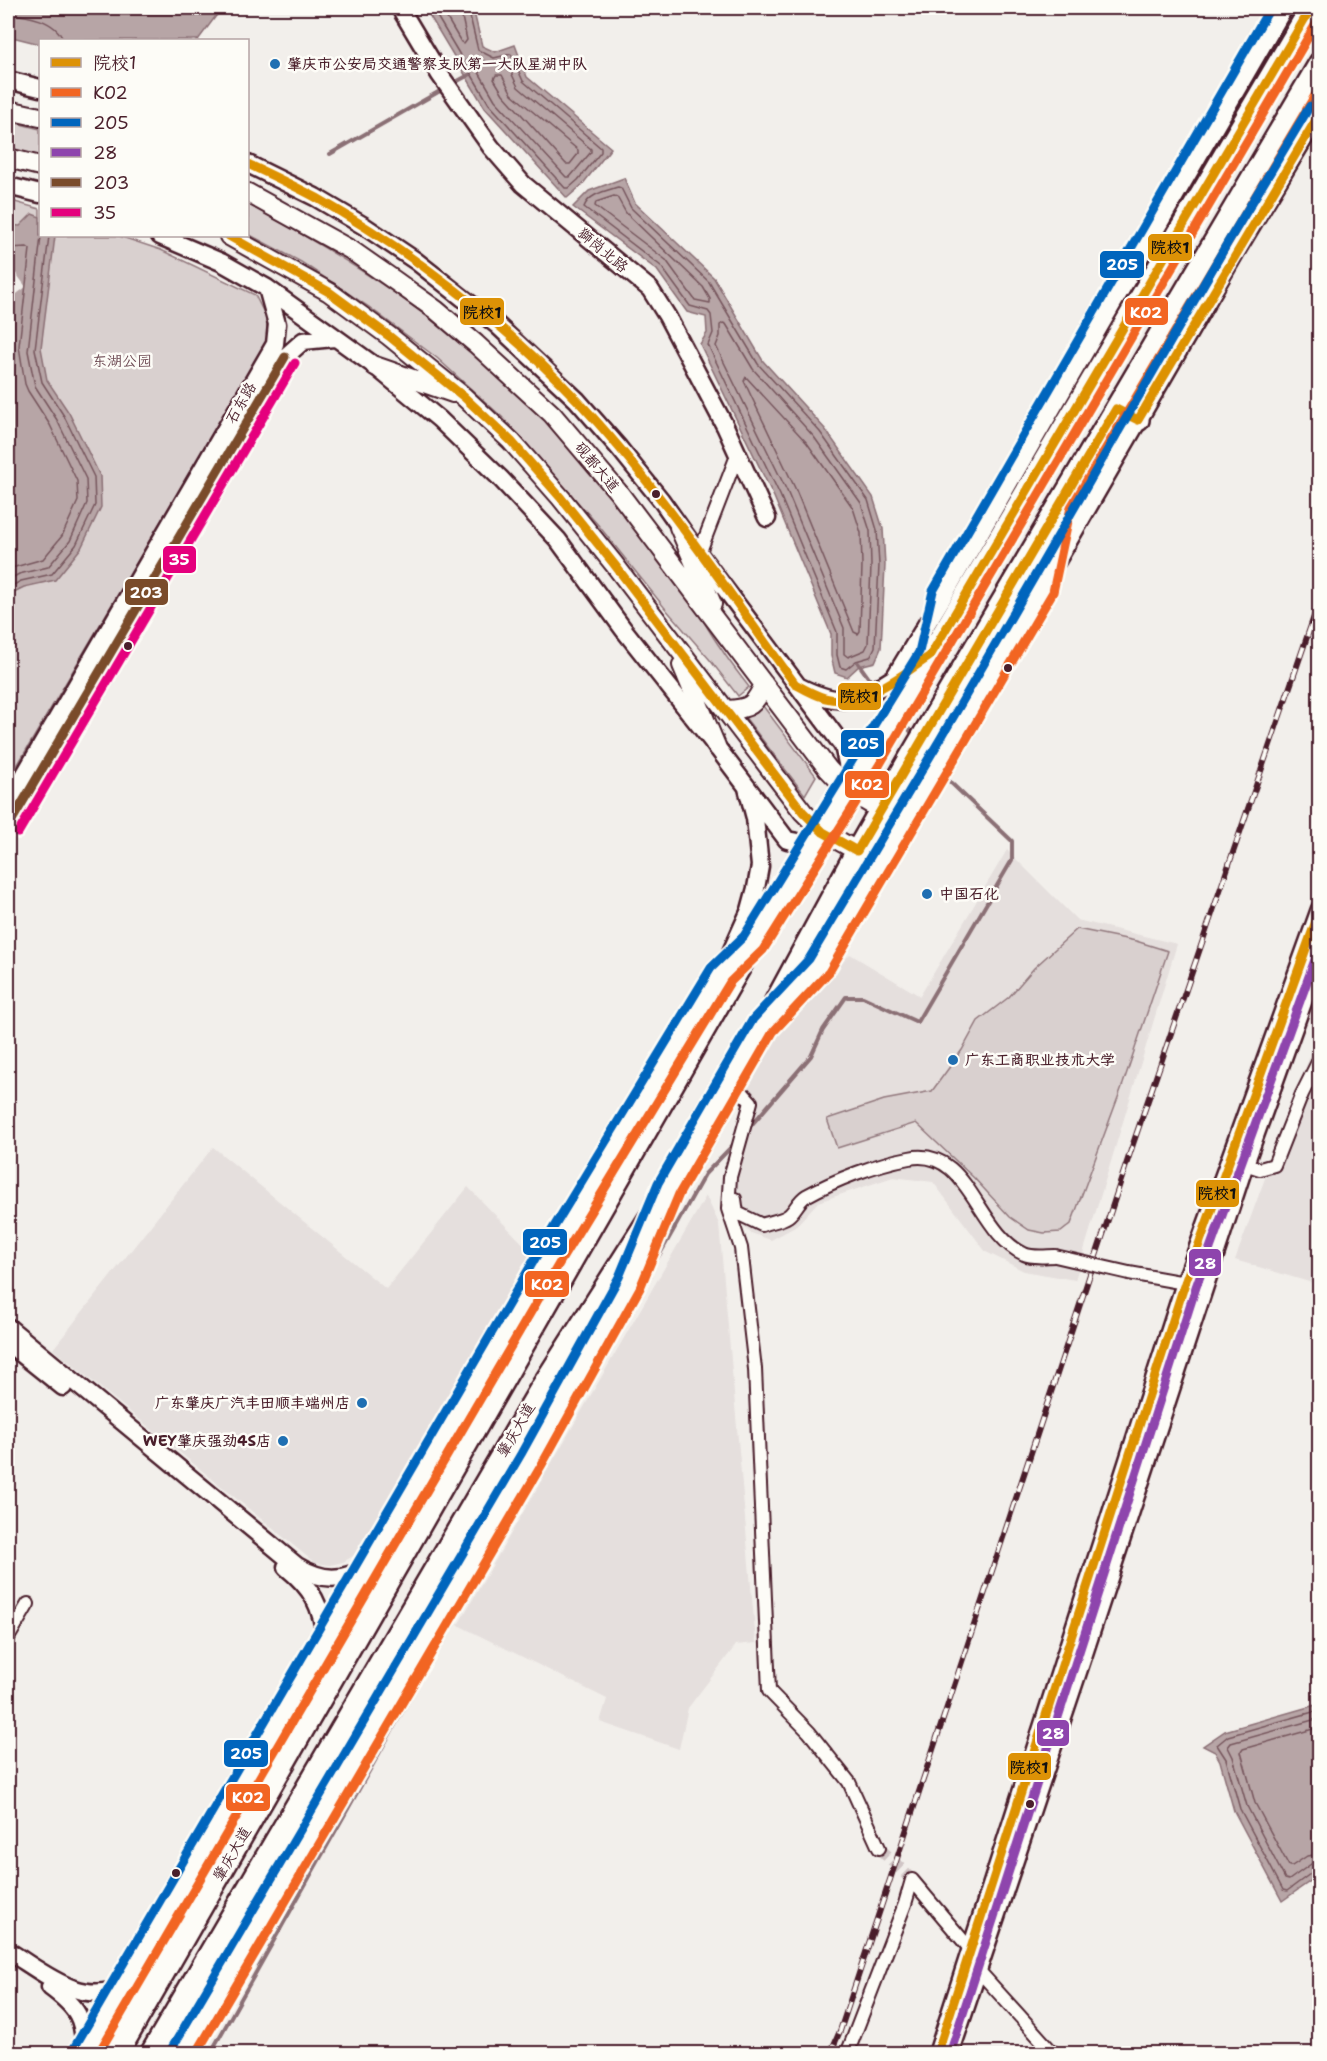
<svg xmlns="http://www.w3.org/2000/svg" width="1327" height="2061" viewBox="0 0 1327 2061" font-family="'Shantell Sans','LXGW WenKai TC',sans-serif">
  <style>
    .built { fill: #e5dfdd }
    .green { fill: #d9d0cf; stroke: #92787d; stroke-width: 1.5 }
    .water { fill: #b7a5a6; stroke: #8b6f75; stroke-width: 1.5 }
    .pier { fill: #f2efeb }
    .lines { fill: none; stroke-linecap: round; stroke-linejoin: round }
    .shore { stroke: #76555c; stroke-width: 1.5 }
    .stream { stroke: #8b6f75; stroke-width: 4 }
    .street-tunnel { stroke: #d0c5c5; stroke-width: 12; stroke-dasharray: 12 6; stroke-linecap: butt }
    .street-casing { stroke: #4a1f2b; stroke-width: 16 }
    .secondary-casing { stroke: #4a1f2b; stroke-width: 21 }
    .primary-casing { stroke: #4a1f2b; stroke-width: 22 }
    .highway-casing { stroke: #4a1f2b; stroke-width: 26 }
    .street { stroke: #fdfcf7; stroke-width: 12 }
    .secondary { stroke: #fdfcf7; stroke-width: 16 }
    .primary { stroke: #fdfcf7; stroke-width: 18 }
    .highway { stroke: #fdfcf7; stroke-width: 21 }
    .rail-casing { stroke: #4a1f2b; stroke-width: 6 }
    .rail { stroke: #fdfcf7; stroke-width: 4; stroke-dasharray: 11; stroke-linecap: butt }
    .street-bridge-casing { stroke: #4a1f2b; stroke-width: 16; stroke-linecap: butt }
    .street-bridge { stroke: #fdfcf7; stroke-width: 12 }
    .bus-1-casing { stroke: #fdfcf7; stroke-width: 14 }
    .bus-2-casing { stroke: #fdfcf7; stroke-width: 14 }
    .bus-3-casing { stroke: #fdfcf7; stroke-width: 14 }
    .bus-4-casing { stroke: #fdfcf7; stroke-width: 14 }
    .bus-5-casing { stroke: #fdfcf7; stroke-width: 14 }
    .bus-6-casing { stroke: #fdfcf7; stroke-width: 14 }
    .bus-1 { stroke: #dd9206; stroke-width: 9 }
    .bus-2 { stroke: #f26522; stroke-width: 9 }
    .bus-3 { stroke: #0065bd; stroke-width: 9 }
    .bus-4 { stroke: #8e44ad; stroke-width: 9 }
    .bus-5 { stroke: #7a4b2a; stroke-width: 9 }
    .bus-6 { stroke: #e5007d; stroke-width: 9 }
    .poi-dot { fill: #1f6fb2; stroke: #fdfcf7; stroke-width: 2 }
    .bus-dot { fill: #4a1f2b; stroke: #fdfcf7; stroke-width: 2 }
    .labels { text-anchor: middle; dominant-baseline: central; stroke-width: 5; stroke-linejoin: round; paint-order: stroke }
    .poi-label { font-size: 15px; font-weight: bold; fill: #4a1f2b; stroke: #fdfcf7; text-anchor: start }
    .street-label { font-size: 15px; fill: #4a1f2b; stroke: #fdfcf7 }
    .park-label { font-size: 15px; fill: #6e4b54; stroke: #fdfcf7 }
    .line-badge { stroke: #fdfcf7; stroke-width: 2 }
    .badge-label { font-size: 16px; text-anchor: middle; font-weight: bold; fill: #fff }
    .pale-badge-label { font-size: 16px; text-anchor: middle; font-weight: bold; fill: #111 }
  </style>
  <rect width="100%" height="100%" fill="#f2efeb"/>
  <filter id="ink" filterUnits="userSpaceOnUse"><feTurbulence type="fractalNoise" baseFrequency=".0167" numOctaves="2"/><feDisplacementMap in="SourceGraphic" scale="12" xChannelSelector="R" yChannelSelector="G"/><feConvolveMatrix kernelMatrix="1 2 1 2 8 2 1 2 1" color-interpolation-filters="sRGB"/></filter>
  <g filter="url(#ink)">
    <path class="built" d="M1007 850 1077 920 1177 944 1075 1280 1024 1271 986 1252 933 1182 893 1177 818 1202 795 1227 771 1240 751 1233 739 1221 731 1182 749 1085 777 1034 850 954 920 996Z
      M1319 1031V1285L1235 1260Z
      M213 1147 386 1289 468 1187 535 1256 353 1556 343 1562 330 1565 315 1563 53 1349Z
      M706 1196 719 1224 756 1643 736 1645 688 1708 679 1749 600 1722 607 1699 458 1625Z"/>
    <path class="green" d="M8 121 40 129V157L8 148Z
      M8 200 40 209V236H119L161 250 255 295 266 317 268 339 8 781Z
      M248 204C351 260 444 320 528 403 585 460 635 525 683 589 697 608 708 631 722 650 730 663 740 675 749 687L738 696 710 660 664 607 599 526 502 417 437 358 369 307 301 262 248 234Z
      M760 702 816 776 805 795 744 716Z
      M1077 929 1136 941 1168 951 1123 1084 1071 1224 1061 1232 1044 1233 1029 1230 1010 1217 974 1178 916 1123 837 1148 827 1119 884 1100 932 1091 962 1050 978 1021 1009 997 1034 968Z"/>
    <path class="water" d="M8 8H222L198 40H40V44L8 36Z
      M425 8H473L482 46 495 52 515 45 527 77 611 148 582 185 567 198 485 108Z
      M624 178 635 203 714 278 763 361 825 429 873 497 883 529 885 565 881 648 875 662 859 666 847 677 835 673 831 656V634L774 497 700 344 707 333 706 317 687 312 657 270 573 207 589 191Z
      M32 214 40 217V236H55L41 348 47 380 69 413 100 476 101 507 81 548 55 580 24 587 8 595V225L20 226Z
      M1319 1704V1875L1282 1901 1234 1811 1220 1761 1215 1752 1203 1746 1225 1731Z"/>
    <path class="pier" d="M15 272 26 287 10 299 8 296V278Z"/>
    <g class="lines">
      <path class="shore" d="M432 8 489 104 565 188H569L578 180 601 152V148L523 81 511 54 494 58 478 50 468 8
        M441 8 461 42 464 44 467 40 460 8
        M8 14C27 15 56 20 63 40
        M477 58 493 65 507 64 518 87 591 149V152L570 177H566L495 100 473 62 474 59Z
        M496 75H502L512 94 578 150V154L570 164H566L503 94 494 79Z
        M618 187 621 188 631 208 709 282 758 364 820 432 868 500 877 530 879 565 875 647 870 657 856 661 846 669 840 667 837 655V632L780 495 708 345 713 333 711 315 708 311 690 306 661 266 584 207C589 194 605 191 618 187Z
        M614 196 617 197 626 213 703 287 710 299V303L695 300 666 260 595 206 596 202Z
        M8 248 27 247 30 249 19 346 25 384 28 391 50 425 77 481 78 501 62 536 43 559 8 569
        M723 323 726 324 753 369 814 437 861 503 870 531 871 565 868 644 865 650 848 657 844 654V628L787 491 716 346 720 336V325Z
        M746 377 807 443 853 508 861 533 862 565 860 631 858 634 854 632 795 488 744 381Z
        M8 580 19 574 48 567 70 541 87 503 86 479 57 420 35 386 28 351 41 236
        M8 588 21 581 52 574 76 545 95 505 94 477 64 416 42 382 35 349 49 236
        M1320 1710 1228 1736 1217 1745 1226 1759 1240 1809 1283 1890 1287 1891 1314 1871 1320 1870
        M1320 1718 1231 1743 1228 1747 1233 1757 1247 1806 1285 1879 1289 1880 1311 1864 1320 1863
        M1320 1727 1243 1749 1241 1752 1255 1803 1289 1866H1292L1307 1856 1320 1854"/>
      <path class="stream" d="M454 83 469 75
        M330 154 440 91
        M858 663 873 684
        M879 692 891 708
        M902 720 914 736
        M924 749 934 762
        M748 1129 811 1056 823 1030 846 997H863L917 1022 1012 860V841L949 781 940 770
        M210 2054 705 1174 735 1143"/>
      <path class="street-tunnel" d="M879 1848 912 1880"/>
      <defs>
        <path id="street" d="M699 554 738 453
          M731 1080 751 1102 730 1177 728 1209 741 1248 755 1369 769 1691 809 1732 849 1782 879 1848
          M1245 1164 1260 1169 1274 1165 1302 1094 1320 1058
          M735 1199 737 1213 762 1225C769 1222 781 1221 788 1216 795 1211 798 1201 806 1196 835 1180 876 1164 909 1158 969 1146 976 1232 1024 1254 1032 1258 1046 1256 1055 1256
          M1129 1273 1185 1283
          M8 1638 28 1604
          M912 1880 971 1950
          M978 1970 1054 2054
          M847 2054 905 1904 912 1880"/>
        <path id="secondary" d="M400 8 440 75 491 147 523 184 650 289 667 316 725 426 767 518
          M8 80 40 88
          M248 164 315 197 364 226 416 261 497 325 577 400 619 448 661 500 699 554 843 746 847 763 849 791
          M8 186 40 194
          M160 236 221 262 267 288 375 366 439 419 500 478 558 540 624 630 716 746 787 840 803 843 823 832
          M894 678 943 597 1284 8
          M798 686C847 711 861 699 903 672
          M8 803 275 344 277 324 267 288
          M8 827 285 357 303 341 334 338
          M777 1011 819 966 951 744 1238 248 1320 112
          M8 1327 297 1566C324 1582 341 1581 368 1567
          M8 1343 63 1387
          M286 1567C312 1588 322 1606 325 1639
          M8 1951C42 1971 83 2009 124 1985
          M50 1987C77 2007 85 2018 84 2053
          M84 2054 550 1256 721 974 750 910 756 888 760 866 755 818 747 788
          M182 2054 531 1460 630 1282 653 1225
          M937 2054 1185 1283 1320 909
          M950 2054 1082 1660 1245 1164 1320 955"/>
        <path id="primary" d="M8 110 40 117
          M8 158 40 166
          M248 193 351 250 394 280 436 310 476 344 552 414 619 493 828 769 849 791 881 810
          M229 236 329 292 389 336 464 397 511 441 561 498 614 564 803 812 823 832 857 851
          M375 366 453 393
          M679 527 712 604
          M682 665 716 746
          M727 710C750 709 755 705 764 684"/>
        <path id="highway" d="M1116 409 1138 420
          M1043 586 1057 519
          M260 1795 272 1731
          M117 2054 753 944 888 727 1311 8
          M151 2054 540 1390 668 1189 763 1025 857 851 910 758 1320 63"/>
      </defs>
      <use href="#street" class="street-casing"/>
      <use href="#secondary" class="secondary-casing"/>
      <use href="#primary" class="primary-casing"/>
      <use href="#highway" class="highway-casing"/>
      <use href="#street" class="street"/>
      <use href="#secondary" class="secondary"/>
      <use href="#primary" class="primary"/>
      <use href="#highway" class="highway"/>
      <defs>
        <path id="rail" d="M830 2054 840 2031 1133 1144 1320 599"/>
      </defs>
      <use href="#rail" class="rail-casing"/>
      <use href="#rail" class="rail"/>
      <defs>
        <path id="street-bridge" d="M1055 1256 1129 1273"/>
      </defs>
      <use href="#street-bridge" class="street-bridge-casing"/>
      <use href="#street-bridge" class="street-bridge"/>
      <defs>
        <path id="bus-1" d="M248 164C271 175 295 186 317 198 410 251 504 322 577 400 659 487 725 588 795 684 804 689 814 695 825 698 863 708 900 676 930 656L1311 8
          M229 236 329 292 389 336 464 397 511 441 561 498 614 564 803 812 823 832 857 851 1116 409 1138 420 1320 113
          M937 2054 1185 1283 1320 910"/>
        <path id="bus-2" d="M98 2054 560 1262 730 982 763 950 880 764 1320 17
          M196 2054 541 1466 640 1288 679 1194 773 1032 829 972 1053 592 1071 507 1320 87"/>
        <path id="bus-3" d="M74 2048 540 1250 711 968 744 936 919 652 933 591 1270 8
          M172 2048 521 1454 619 1277 658 1183 753 1019 809 959 941 738 1228 242 1310 106"/>
        <path id="bus-4" d="M950 2054 1196 1287 1320 946"/>
        <path id="bus-5" d="M8 827 285 357"/>
        <path id="bus-6" d="M18 833 295 363"/>
      </defs>
      <use href="#bus-1" class="bus-1-casing"/>
      <use href="#bus-2" class="bus-2-casing"/>
      <use href="#bus-3" class="bus-3-casing"/>
      <use href="#bus-4" class="bus-4-casing"/>
      <use href="#bus-5" class="bus-5-casing"/>
      <use href="#bus-6" class="bus-6-casing"/>
      <use href="#bus-1" class="bus-1"/>
      <use href="#bus-2" class="bus-2"/>
      <use href="#bus-3" class="bus-3"/>
      <use href="#bus-4" class="bus-4"/>
      <use href="#bus-5" class="bus-5"/>
      <use href="#bus-6" class="bus-6"/>
    </g>
  </g>
  <g class="poi-dot">
    <circle cx="275" cy="64" r="6"/>
    <circle cx="927" cy="894" r="6"/>
    <circle cx="953" cy="1060" r="6"/>
    <circle cx="362" cy="1403" r="6"/>
    <circle cx="283" cy="1441" r="6"/>
  </g>
  <g class="bus-dot">
    <circle cx="656" cy="494" r="5"/>
    <circle cx="128" cy="646" r="5"/>
    <circle cx="1008" cy="668" r="5"/>
    <circle cx="1030" cy="1804" r="5"/>
    <circle cx="176" cy="1873" r="5"/>
  </g>
  <g class="labels">
    <g class="poi-label">
      <text x="287" y="64">肇庆市公安局交通警察支队第一大队星湖中队</text>
      <text x="939" y="894">中国石化</text>
      <text x="965" y="1060">广东工商职业技术大学</text>
      <text x="350" y="1403" text-anchor="end">广东肇庆广汽丰田顺丰端州店</text>
      <text x="271" y="1441" text-anchor="end">WEY肇庆强劲4S店</text>
    </g>
    <g class="street-label">
      <text transform="translate(603 250) rotate(40)">獅岗北路</text>
      <text transform="translate(241 403) rotate(-60)">石东路</text>
      <text transform="translate(597 467) rotate(50)">砚都大道</text>
      <text transform="translate(516 1430) rotate(-60)">肇庆大道</text>
      <text transform="translate(232 1854) rotate(-60)">肇庆大道</text>
    </g>
    <g class="park-label">
      <text x="122" y="361">东湖公园</text>
    </g>
  </g>
  <g class="line-badge">
    <rect x="1147" y="233" width="46" height="29" rx="6" fill="#dd9206"/>
    <rect x="1099" y="250" width="46" height="29" rx="6" fill="#0065bd"/>
    <rect x="1124" y="297" width="45" height="29" rx="6" fill="#f26522"/>
    <rect x="459" y="297" width="46" height="29" rx="6" fill="#dd9206"/>
    <rect x="162" y="545" width="35" height="29" rx="6" fill="#e5007d"/>
    <rect x="124" y="578" width="45" height="28" rx="6" fill="#7a4b2a"/>
    <rect x="837" y="682" width="45" height="29" rx="6" fill="#dd9206"/>
    <rect x="840" y="729" width="45" height="29" rx="6" fill="#0065bd"/>
    <rect x="844" y="770" width="46" height="29" rx="6" fill="#f26522"/>
    <rect x="1195" y="1179" width="45" height="29" rx="6" fill="#dd9206"/>
    <rect x="522" y="1228" width="46" height="28" rx="6" fill="#0065bd"/>
    <rect x="1188" y="1248" width="34" height="29" rx="6" fill="#8e44ad"/>
    <rect x="524" y="1270" width="46" height="28" rx="6" fill="#f26522"/>
    <rect x="1036" y="1719" width="34" height="28" rx="6" fill="#8e44ad"/>
    <rect x="223" y="1739" width="46" height="29" rx="6" fill="#0065bd"/>
    <rect x="1007" y="1752" width="45" height="29" rx="6" fill="#dd9206"/>
    <rect x="225" y="1783" width="46" height="29" rx="6" fill="#f26522"/>
  </g>
  <g class="badge-label">
    <text x="1122" y="270">205</text>
    <text x="1146" y="318">K02</text>
    <text x="179" y="565">35</text>
    <text x="146" y="598">203</text>
    <text x="863" y="749">205</text>
    <text x="867" y="790">K02</text>
    <text x="545" y="1248">205</text>
    <text x="1205" y="1269">28</text>
    <text x="547" y="1290">K02</text>
    <text x="1053" y="1739">28</text>
    <text x="246" y="1759">205</text>
    <text x="248" y="1803">K02</text>
  </g>
  <g class="pale-badge-label">
    <text x="1170" y="253">院校1</text>
    <text x="482" y="318">院校1</text>
    <text x="859" y="702">院校1</text>
    <text x="1217" y="1199">院校1</text>
    <text x="1029" y="1773">院校1</text>
  </g>
  <rect width="1327" height="2061" fill="none" stroke="#fdfcf7" stroke-width="30"/>
  <rect x="15" y="15" width="1297" height="2031" fill="none" stroke="#4a1f2b" stroke-width="2" filter="url(#ink)"/>
  <rect x="39" y="39" width="210" height="198" fill="#fdfcf7" stroke="#b5a4a5" stroke-width="1.5"/>
  <rect x="51" y="58" width="30" height="9" fill="#dd9206" stroke="#b5a4a5" stroke-width="1.5"/>
  <text x="93" y="69" font-size="18" fill="#4a1f2b">院校1</text>
  <rect x="51" y="88" width="30" height="9" fill="#f26522" stroke="#b5a4a5" stroke-width="1.5"/>
  <text x="93" y="99" font-size="18" fill="#4a1f2b">K02</text>
  <rect x="51" y="118" width="30" height="9" fill="#0065bd" stroke="#b5a4a5" stroke-width="1.5"/>
  <text x="93" y="129" font-size="18" fill="#4a1f2b">205</text>
  <rect x="51" y="148" width="30" height="9" fill="#8e44ad" stroke="#b5a4a5" stroke-width="1.5"/>
  <text x="93" y="159" font-size="18" fill="#4a1f2b">28</text>
  <rect x="51" y="178" width="30" height="9" fill="#7a4b2a" stroke="#b5a4a5" stroke-width="1.5"/>
  <text x="93" y="189" font-size="18" fill="#4a1f2b">203</text>
  <rect x="51" y="208" width="30" height="9" fill="#e5007d" stroke="#b5a4a5" stroke-width="1.5"/>
  <text x="93" y="219" font-size="18" fill="#4a1f2b">35</text>
</svg>
